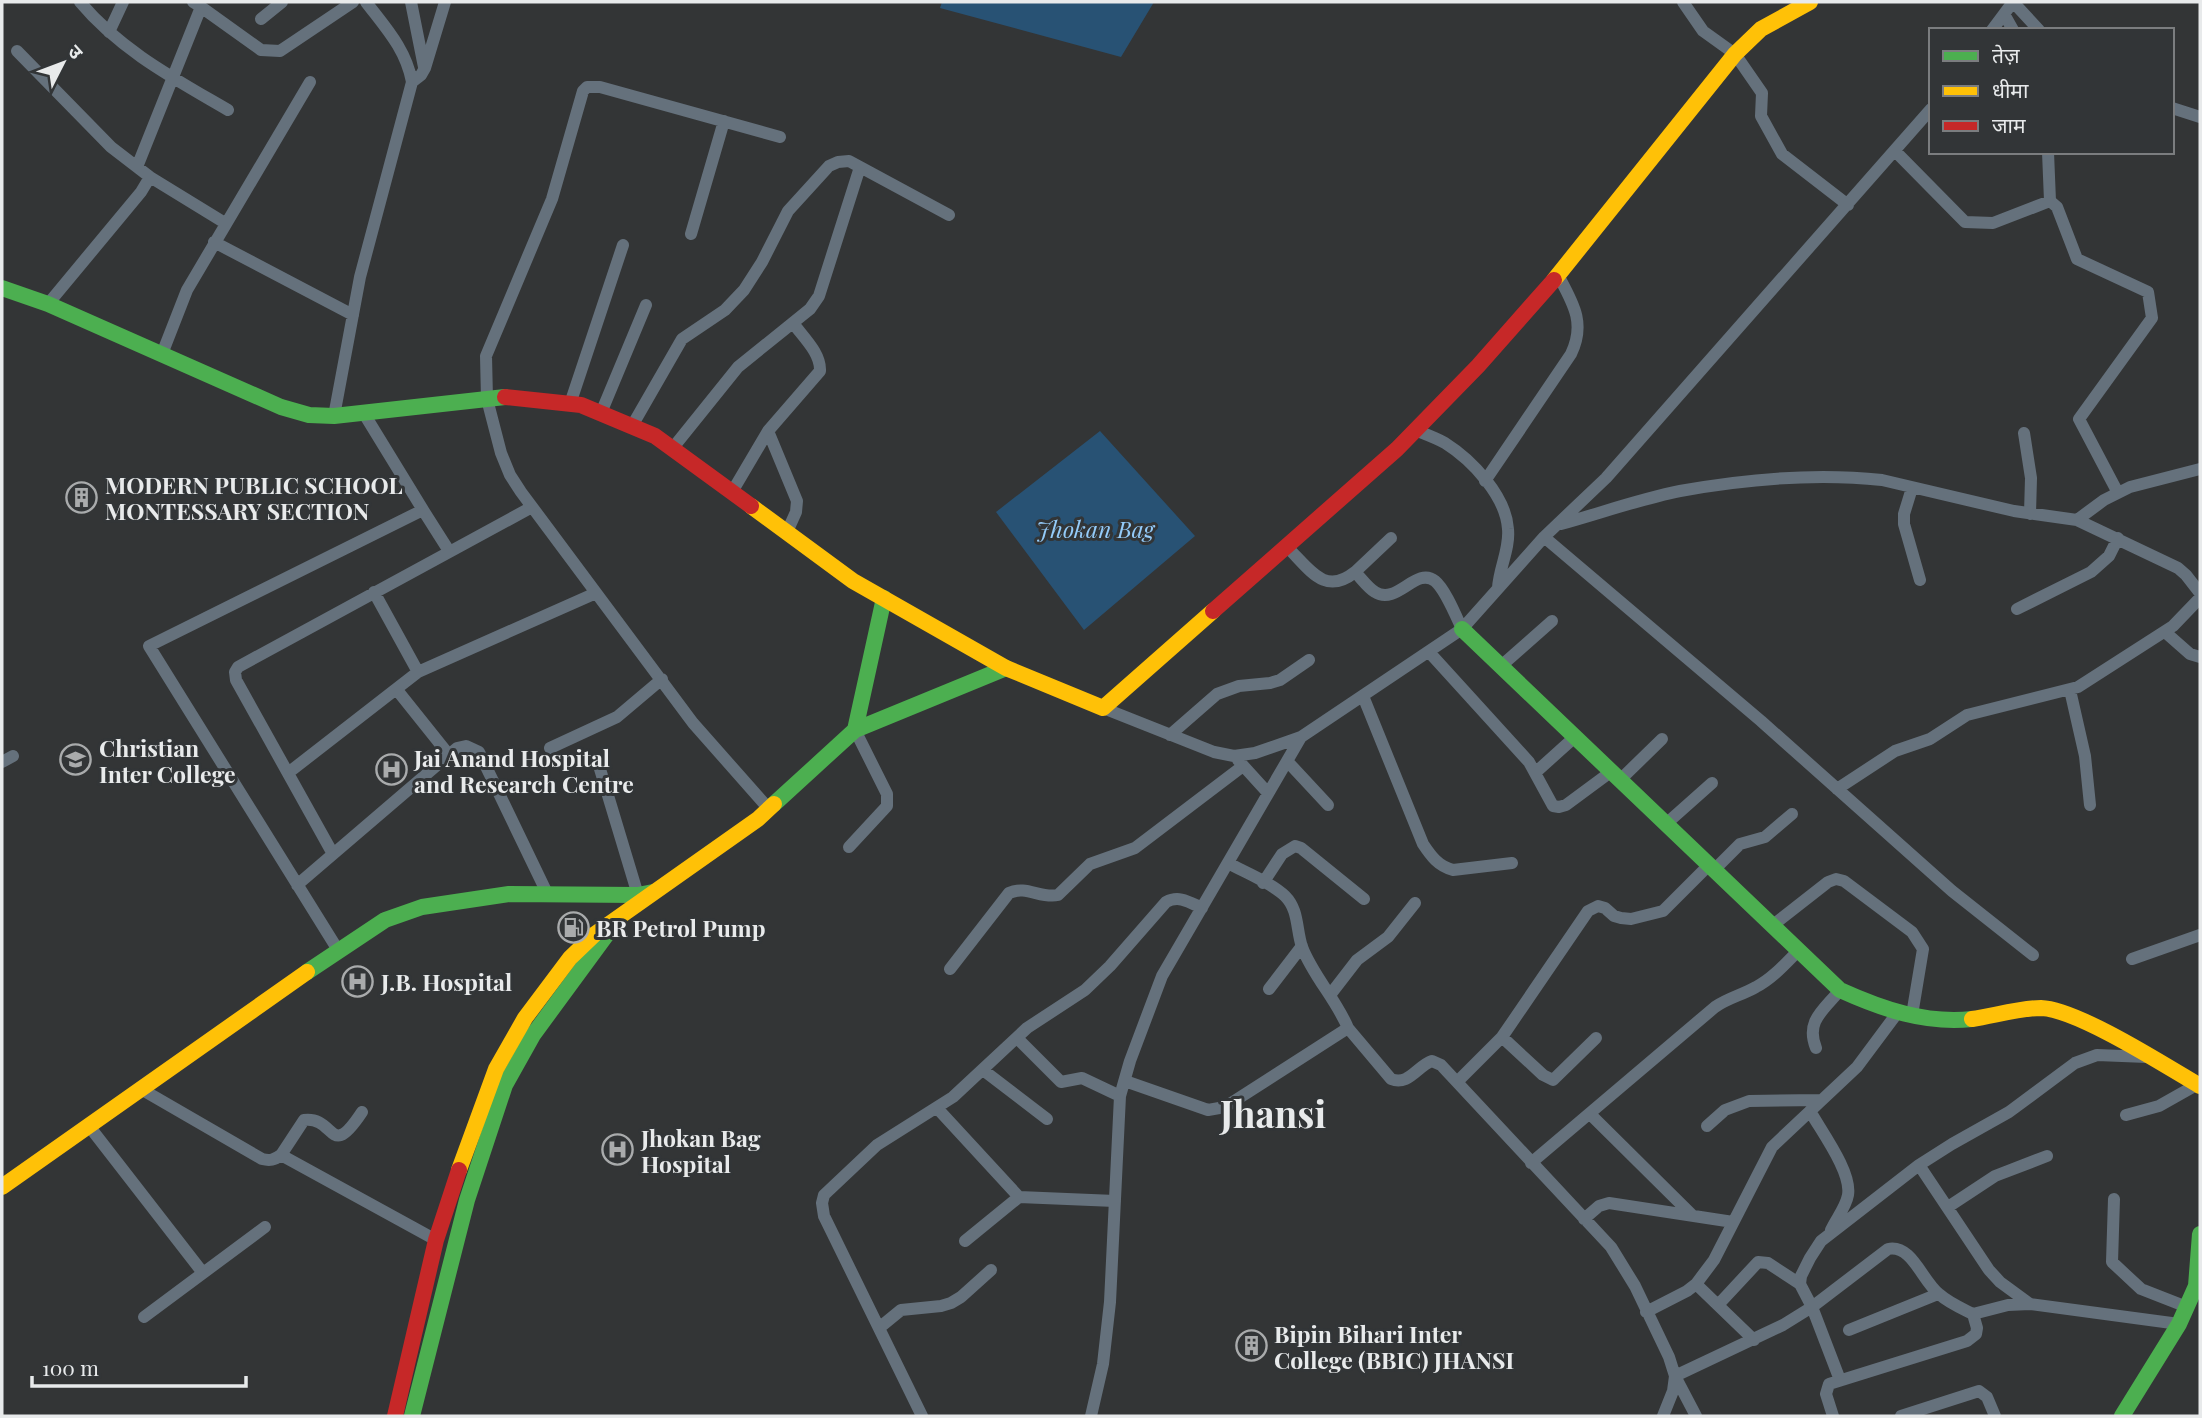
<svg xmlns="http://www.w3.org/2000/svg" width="2202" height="1418" viewBox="0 0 2202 1418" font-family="'Playfair Display','Noto Sans Devanagari',serif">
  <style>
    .green { fill: #285274 }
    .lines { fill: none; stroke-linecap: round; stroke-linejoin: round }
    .street { stroke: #65717c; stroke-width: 12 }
    .fast { stroke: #4caf50; stroke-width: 16 }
    .slow { stroke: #ffc107; stroke-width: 16 }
    .jam { stroke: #c62828; stroke-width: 16 }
    .labels { text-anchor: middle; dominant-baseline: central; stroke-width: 6; stroke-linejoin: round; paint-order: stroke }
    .poi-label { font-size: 23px; font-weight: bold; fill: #e8eaeb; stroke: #323537; text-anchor: start }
    .park-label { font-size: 23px; font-style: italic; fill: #94cbf9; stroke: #323537 }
    .town-label { font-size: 37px; font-weight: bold; fill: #e8eaeb; stroke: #323537 }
  </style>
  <rect width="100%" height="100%" fill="#333536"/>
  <path class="green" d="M942 2H1154L1121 57 940 8Z
    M1100 431 1195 536 1084 630 996 512Z"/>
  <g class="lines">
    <path class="street" d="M80 2C120 50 175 79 228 110
      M411 2 424 67
      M1683 2 1703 31 1735 54 1762 93 1761 116 1782 154 1848 205
      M2013 2 2039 30
      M201 7 261 50 280 51 353 2
      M2004 14 2013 30
      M261 19 282 2
      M1992 30 2013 2
      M109 32 123 2
      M17 51 111 147 137 167
      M412 82 421 75 425 68 445 2
      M2172 108 2200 117
      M1895 151 1965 222 1993 223 2050 201
      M2048 152 2050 201 2057 207 2077 259 2148 292 2152 318 2079 419 2118 493
      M150 177 225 223
      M691 234 724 121
      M214 242 353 315
      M48 304 141 192 150 177 137 167 201 7 193 2
      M162 354 187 290 310 82
      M570 404 623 245
      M601 413 646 305
      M334 416 360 277 412 82C406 49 385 27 366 2
      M632 426 682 339 725 310 744 290 762 262 788 211 829 166 838 162 849 161 949 215
      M1415 430C1425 434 1436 438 1445 443 1472 460 1506 496 1508 529 1510 549 1499 568 1498 588
      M768 431 797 501 796 512 787 532
      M2024 433 2031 478 2030 514
      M672 449 738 367 810 309 819 296 860 167
      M1485 481 1571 354C1586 323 1573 303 1558 275
      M1912 488 1904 514V524L1920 580
      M732 492 768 431 820 371C821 353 803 337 793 323
      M423 510 449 551
      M2077 520 2104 500 2130 487 2200 469
      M1561 524C1601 513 1640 499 1680 491 1746 479 1815 473 1882 480L2014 511 2077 520 2178 568 2186 575 2200 593
      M1544 537 1761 721 1952 891 2033 955
      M1286 546C1309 568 1324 597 1355 572 1361 578 1368 588 1375 592 1397 606 1416 566 1435 581 1445 589 1456 616 1462 629
      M1355 572 1391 538
      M2017 609 2091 572 2109 556 2118 538
      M2165 632 2190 654 2200 657
      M1429 652 1529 762 1553 806 1559 807 1566 805 1612 771
      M1501 666 1552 621
      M418 672 596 593
      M397 690 449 755
      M2070 690 2085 756 2090 805
      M1363 696 1423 844C1431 856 1438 866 1453 870L1512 863
      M1103 708 1214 752 1234 756 1255 753 1301 737 1462 629 1544 537 1606 478 1931 109
      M1170 735 1217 694 1239 686 1270 683 1280 680 1309 660
      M550 748 617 717 662 679
      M597 759 638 895
      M1238 760 1268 793
      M1287 761 1328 805
      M2 762 13 756
      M1536 772 1576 736
      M288 773 418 672 374 592
      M1621 779 1662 739
      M1837 789 1895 751 1930 739 1967 715 2078 687 2173 626 2200 598
      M769 809 693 723 521 492 510 475 501 453 487 399 486 356 552 199 583 91 587 87H600L780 137
      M1667 823 1712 783
      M849 847 887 806V794L855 730
      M333 854 236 680 235 672 238 667 532 507
      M1228 863C1244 872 1272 883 1285 896 1299 910 1296 929 1302 947 1313 976 1336 999 1348 1028
      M1715 869 1740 844 1765 837 1792 814
      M1263 883 1282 854 1295 846 1301 848 1364 899
      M297 885 457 748 466 746 479 752 547 893
      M1773 925 1828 882 1836 879 1844 881 1912 932 1923 949 1912 1015
      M338 950 149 646 423 510 363 412
      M2132 959 2200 935
      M950 969 1009 893C1026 885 1041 899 1058 895L1090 864 1135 848 1243 766
      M1269 989 1302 946
      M1330 995 1357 960 1388 937 1415 903
      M1502 1037 1543 1075 1553 1080 1596 1038
      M1017 1038 1061 1082 1082 1078 1120 1096
      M1816 1048C1805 1021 1824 1010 1840 990
      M983 1070 1047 1119
      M1125 1081 1208 1110 1225 1107 1348 1028 1391 1079C1409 1086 1417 1066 1432 1061L1441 1065 1611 1247 1635 1286 1669 1357 1675 1376 1673 1391 1663 1416
      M1457 1082 1502 1037 1588 911 1598 906 1605 908 1614 916 1621 918 1631 919 1663 911 1710 864
      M141 1089 262 1159C270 1161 274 1160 281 1155L304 1120C336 1116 329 1162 362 1112
      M937 1108 1019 1197
      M1810 1111C1821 1131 1852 1172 1848 1195 1846 1207 1836 1219 1831 1230
      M1590 1114 1693 1216
      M2126 1115 2159 1106 2198 1084
      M89 1126 203 1273
      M1707 1126 1725 1110 1749 1101 1821 1100
      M281 1155 436 1240
      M1531 1163 1715 1007C1728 998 1742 995 1756 987 1772 979 1786 963 1799 950
      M1919 1165 1989 1270 2000 1282 2030 1304
      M2114 1199 2112 1262 2141 1289 2187 1307
      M1948 1207 1995 1176 2047 1156
      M1584 1219 1599 1206 1609 1203 1733 1222
      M965 1241 1019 1197 1115 1201
      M1696 1284 1754 1340
      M1718 1305 1758 1262 1768 1263 1800 1284
      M1646 1312 1687 1291 1696 1284 1714 1260 1772 1147 1857 1067 1898 1012
      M1973 1314 2008 1305 2030 1304 2179 1324
      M144 1317 265 1227
      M879 1328 901 1310 941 1306 951 1303 961 1297 991 1270
      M1849 1330 1938 1294
      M1840 1380 1812 1307 1800 1284 1801 1276 1810 1258 1821 1241 1919 1165 1952 1144 2009 1112 2075 1063 2097 1055 2147 1057
      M922 1416 824 1216 822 1203 824 1195 877 1145 953 1097 1027 1028 1085 990 1110 966 1166 902C1179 895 1189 902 1202 908
      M1091 1416 1103 1364 1110 1302 1120 1096 1130 1061 1162 976 1301 737
      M1696 1416 1675 1376 1783 1325 1812 1307 1888 1249C1912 1244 1922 1281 1939 1294 1949 1303 1961 1308 1973 1314L1977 1328 1976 1334 1967 1341 1829 1384 1826 1394 1833 1416
      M1901 1416 1979 1391 1987 1397 1995 1416"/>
    <path class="fast" d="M2 288 48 304 281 407 309 415 334 416 505 397
      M1462 629 1840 990C1882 1009 1925 1024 1972 1019
      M855 730 884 598
      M774 804 855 730 1006 668
      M307 972 385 920 422 907 509 894 638 895 653 892
      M412 1416 467 1200 505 1085 533 1035 613 926
      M2122 1416 2179 1324 2196 1286 2200 1234"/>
    <path class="slow" d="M1554 280 1735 54 1761 29 1810 2
      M751 506 853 581 1006 668 1103 708 1213 611
      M1972 1019C1993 1016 2020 1008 2041 1008 2077 1009 2166 1066 2200 1086
      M459 1170 496 1069 525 1018 570 958 595 934 758 819 774 804
      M2 1187 307 972"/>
    <path class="jam" d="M505 397 581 405 655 436 751 506
      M1213 611 1397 449 1478 366 1554 280
      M395 1416 436 1240 459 1170"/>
  </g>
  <defs>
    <symbol id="building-ring" viewBox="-11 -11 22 22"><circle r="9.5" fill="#323537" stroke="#a9abac" stroke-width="1.5"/><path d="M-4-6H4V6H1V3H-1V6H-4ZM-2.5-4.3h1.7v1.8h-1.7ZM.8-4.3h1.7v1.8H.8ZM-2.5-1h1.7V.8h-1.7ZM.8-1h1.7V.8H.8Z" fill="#a9abac"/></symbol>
    <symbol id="university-ring" viewBox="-11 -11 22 22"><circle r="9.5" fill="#323537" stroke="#a9abac" stroke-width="1.5"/><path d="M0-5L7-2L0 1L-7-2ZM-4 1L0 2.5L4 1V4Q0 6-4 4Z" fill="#a9abac"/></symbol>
    <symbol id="hospital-ring" viewBox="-11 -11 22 22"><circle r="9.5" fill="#323537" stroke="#a9abac" stroke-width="1.5"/><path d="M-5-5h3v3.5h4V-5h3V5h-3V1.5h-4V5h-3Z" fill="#a9abac"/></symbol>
    <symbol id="fuel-ring" viewBox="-11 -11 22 22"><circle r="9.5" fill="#323537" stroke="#a9abac" stroke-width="1.5"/><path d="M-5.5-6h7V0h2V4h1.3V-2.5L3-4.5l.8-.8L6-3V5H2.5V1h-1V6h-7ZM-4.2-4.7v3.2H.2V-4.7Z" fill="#a9abac"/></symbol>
  </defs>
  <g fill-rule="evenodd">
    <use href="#building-ring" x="64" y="480" width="35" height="35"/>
    <use href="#university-ring" x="58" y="742" width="35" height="35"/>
    <use href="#hospital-ring" x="374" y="752" width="35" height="35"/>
    <use href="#fuel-ring" x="556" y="910" width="35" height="35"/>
    <use href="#hospital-ring" x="340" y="964" width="35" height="35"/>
    <use href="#hospital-ring" x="600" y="1132" width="35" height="35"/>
    <use href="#building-ring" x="1234" y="1328" width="35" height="35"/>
  </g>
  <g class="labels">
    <g class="poi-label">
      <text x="105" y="484">MODERN PUBLIC SCHOOL<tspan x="105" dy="26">MONTESSARY SECTION</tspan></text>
      <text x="99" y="747">Christian<tspan x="99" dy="26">Inter College</tspan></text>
      <text x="414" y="757">Jai Anand Hospital<tspan x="414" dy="26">and Research Centre</tspan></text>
      <text x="596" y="927">BR Petrol Pump</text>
      <text x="381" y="981">J.B. Hospital</text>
      <text x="641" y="1137">Jhokan Bag<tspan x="641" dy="26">Hospital</tspan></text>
      <text x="1274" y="1333">Bipin Bihari Inter<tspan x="1274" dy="26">College (BBIC) JHANSI</tspan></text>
    </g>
    <g class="park-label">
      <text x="1095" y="528">Jhokan Bag</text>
    </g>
    <g class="town-label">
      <text x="1273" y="1112">Jhansi</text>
    </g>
  </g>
  <rect width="2202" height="1418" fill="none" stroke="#e8eaeb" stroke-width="7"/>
  <rect x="1929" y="28" width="245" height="126" fill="#323537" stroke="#7b7d7f" stroke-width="2"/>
  <rect x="1943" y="51" width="35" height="10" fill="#4caf50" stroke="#7b7d7f" stroke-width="2"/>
  <text x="1992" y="63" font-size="21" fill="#e8eaeb">तेज़</text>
  <rect x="1943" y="86" width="35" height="10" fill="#ffc107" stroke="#7b7d7f" stroke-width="2"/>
  <text x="1992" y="98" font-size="21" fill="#e8eaeb">धीमा</text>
  <rect x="1943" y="121" width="35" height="10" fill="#c62828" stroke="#7b7d7f" stroke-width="2"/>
  <text x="1992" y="133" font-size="21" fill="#e8eaeb">जाम</text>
  <g transform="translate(63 63) rotate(48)" stroke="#323537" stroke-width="5" paint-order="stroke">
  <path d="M0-5L12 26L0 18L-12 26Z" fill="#e8eaeb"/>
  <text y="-10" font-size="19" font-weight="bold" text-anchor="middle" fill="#e8eaeb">उ</text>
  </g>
  <path d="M32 1376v10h214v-10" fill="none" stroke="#e8eaeb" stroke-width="3.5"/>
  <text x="42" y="1376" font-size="21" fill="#e8eaeb" stroke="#323537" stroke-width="5" paint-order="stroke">100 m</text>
</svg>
